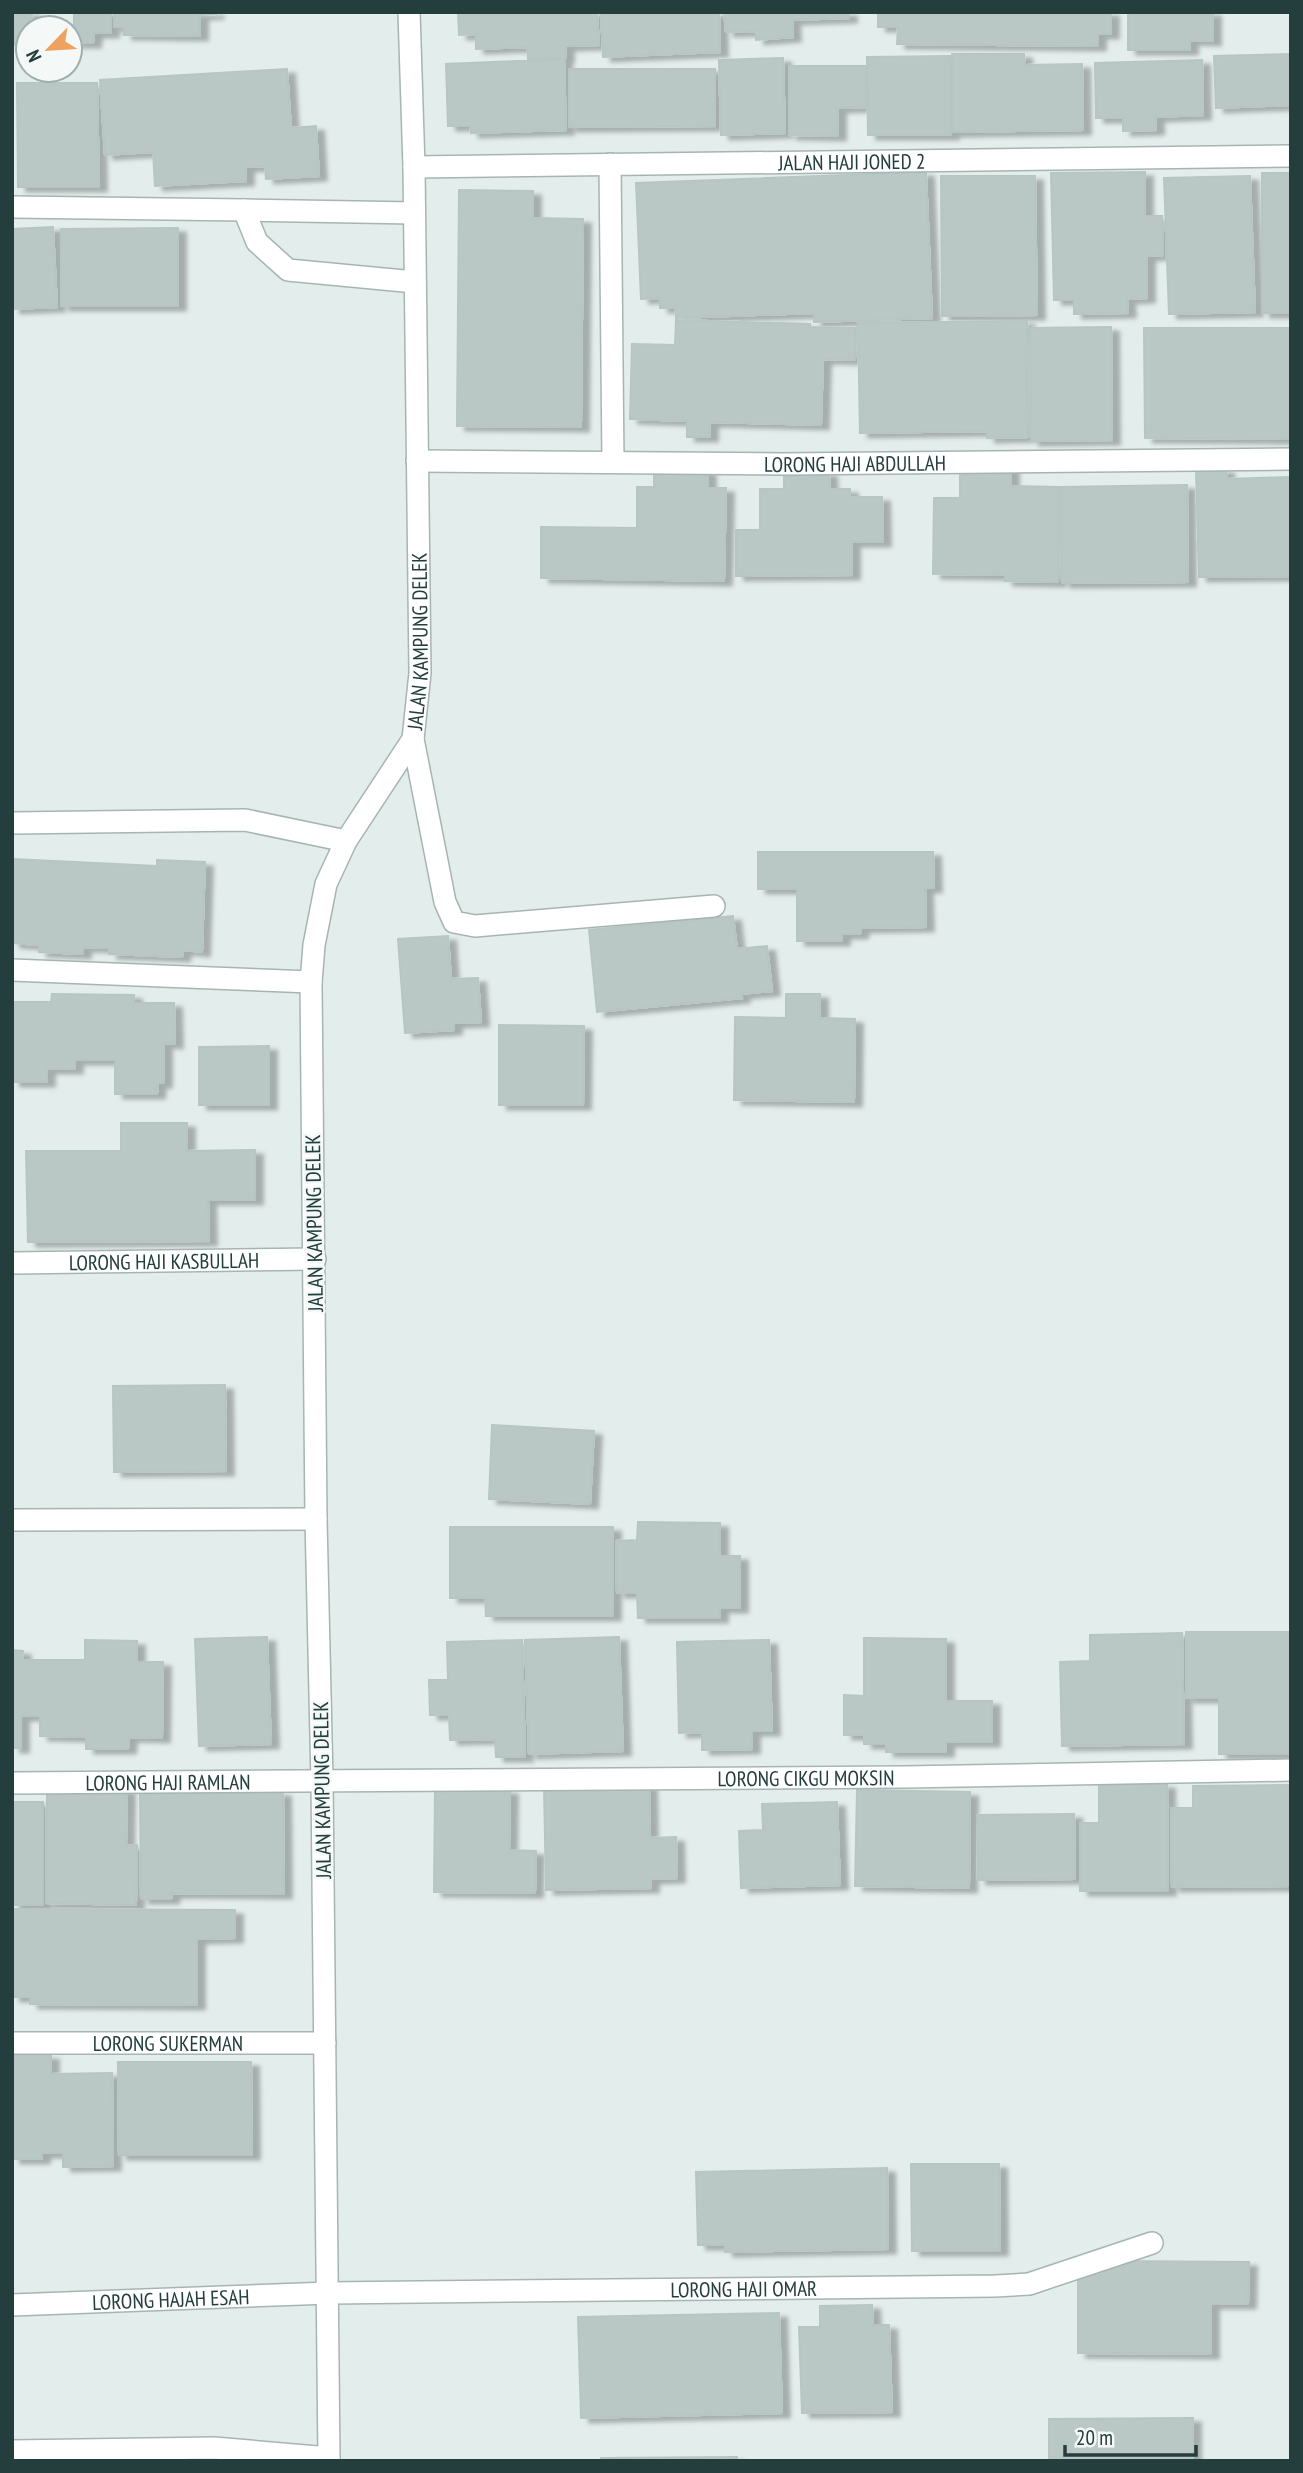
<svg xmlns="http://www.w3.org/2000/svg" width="1303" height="2473" viewBox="0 0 1303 2473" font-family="'PT Sans Narrow',sans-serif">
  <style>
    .building { fill: #b9c8c4; stroke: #b6c6c3; stroke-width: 2; filter: url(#shadow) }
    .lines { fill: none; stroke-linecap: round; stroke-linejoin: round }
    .minor-casing { stroke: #a6b5b3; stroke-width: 24 }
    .minor { stroke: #fff; stroke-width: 21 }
    .labels { text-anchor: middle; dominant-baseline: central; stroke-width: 5; stroke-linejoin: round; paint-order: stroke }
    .street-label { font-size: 21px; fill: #233e3d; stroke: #f4f9f8 }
  </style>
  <defs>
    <filter id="shadow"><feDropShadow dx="8" dy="4.5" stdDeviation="2" flood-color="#0004"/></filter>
  </defs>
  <rect width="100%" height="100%" fill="#e3edeb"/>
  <path class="building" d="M12 12H32L33 28H28V44L12 45Z
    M74 12H111V33H94L93 43H74Z
    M114 12H216V14L200 15V36L124 35V27H114Z
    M458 12H597L599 45 566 46V58L528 59 527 47 476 49V34L459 35Z
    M601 12H719L720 52 603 57Z
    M724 12H849V18L792 20 793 37 756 40V31L726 32Z
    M878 12H1111V34H1098V46L897 44 898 27H878Z
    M1128 12H1213V41L1190 40V50H1128Z
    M952 54H1024L1025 65 1082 64 1083 130 953 132Z
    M1291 54V105L1216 108 1214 56Z
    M950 56 951 135H868L867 57Z
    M783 58 785 133 721 135 719 60Z
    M564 59 566 130 471 133 470 126H448L446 64Z
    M1202 60 1203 115 1156 117V130L1123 131V118H1096L1095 63Z
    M789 66H866V107L838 108V136L789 135Z
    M287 69 291 128 316 126 319 176 266 179 265 166 246 167V181L155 186 153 152 105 155 100 80Z
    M569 69H715V126L569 127Z
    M17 83H97L99 187H18Z
    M926 172 932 318 814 322V313L676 318 675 308H660V298L641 299 636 183Z
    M1145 172V216H1162L1163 255 1147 256V298L1127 299 1128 313 1074 314V300H1054L1051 173Z
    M1262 173H1291V313H1262Z
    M941 176H1035L1037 315 942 316Z
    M1250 176 1255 312 1169 314 1164 178Z
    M459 190 533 191V218L583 219 581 427 457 426Z
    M53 227 57 307 12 309V229Z
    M178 228V306H61V229Z
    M676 320 810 324V327L856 328 855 360 823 359 821 425 710 422V437H687V421L630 419 632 344 675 345Z
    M1027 321 1028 437 987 438V431L860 433 858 323Z
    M1111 327 1112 440 1031 441 1030 328Z
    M1144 328H1291V439L1145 438Z
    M960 464 1011 465V486L1059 487 1058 582 1005 581V575L933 574 934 498H960Z
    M654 469 708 470V488H726L724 581 541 578V527L637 528V487H654Z
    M1226 469 1227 479 1291 477V576L1199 577 1196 470Z
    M829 472 830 489H850V497H882L883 542H852V575L736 576V530H760V489H784V473Z
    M1187 485 1188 582 1062 583 1060 487Z
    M758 852H933L934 888H925L926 927 861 928 860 934H842V941H797V889H758Z
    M12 859 157 866V860L205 862 202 952 183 950 182 957 109 954 110 948 83 947V954L39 952V945L12 943Z
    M733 916 737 949 767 946 772 991 741 994 742 998 597 1012 589 930Z
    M448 936 451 979 478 978 481 1022 454 1023V1030L405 1033 398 939Z
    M52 994 134 995V1003H174L175 1044 164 1043V1083H158L157 1094H115V1060H75V1069H47V1082H12V1002H51Z
    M786 994H820V1018L855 1019 854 1102 734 1100 735 1017 786 1018Z
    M499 1025 584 1026 583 1105H499Z
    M269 1046V1105H199V1047Z
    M121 1123H187V1151L255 1150V1200H208L209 1241 28 1242 26 1151H121Z
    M225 1385 226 1471 114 1472 113 1386Z
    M492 1425 594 1431 590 1504 489 1499Z
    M638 1522 720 1523V1556H740V1608H720V1618H638L637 1593H617L616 1541 637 1540Z
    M450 1527H613V1616H486L485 1598H450Z
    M1186 1632H1291V1754H1219V1698H1186Z
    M1182 1633 1184 1744 1062 1746 1060 1662 1090 1661V1635Z
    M267 1637 271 1744 199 1746 195 1639Z
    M619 1637 623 1751 529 1754 525 1640Z
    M864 1638 946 1639V1701H992V1742H946V1752H886V1744H864V1735H844V1695L864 1696Z
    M85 1640 137 1641V1662H163L162 1738 129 1737 128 1749H86V1737L40 1736V1716H21V1748H12V1650L23 1651 22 1660H85Z
    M522 1640 525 1757H496L495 1739 450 1740 449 1715H430L429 1680H448L447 1642Z
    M769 1640 772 1731H752V1749L702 1750V1732L679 1733 677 1642Z
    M1099 1784H1167L1168 1891H1080V1823H1099Z
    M649 1785 650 1838 676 1837 677 1878 651 1879V1888L546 1890 544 1786Z
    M1291 1785V1886L1172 1887 1171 1808H1193V1786Z
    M47 1788 127 1789 126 1846 137 1845 136 1905 46 1903Z
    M435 1789 510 1790 509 1850 536 1851 535 1893 434 1892Z
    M857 1790 970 1792 969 1888 855 1886Z
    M140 1792H283L284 1894 172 1893 171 1899H141Z
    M12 1802H43V1905H12Z
    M837 1802 840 1885 741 1888 739 1831 763 1830 762 1804Z
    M1074 1814 1075 1879 978 1880 977 1815Z
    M12 1909 235 1910V1938L197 1939V2005L30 2004V1997H12Z
    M51 2055V2074L112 2073 113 2166 63 2167V2153H42V2159H12V2056Z
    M118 2062H251L252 2155H119Z
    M911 2164H999L1000 2251H912Z
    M887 2168 888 2249 725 2252V2245H698L696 2172Z
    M1106 2261 1249 2262 1248 2304H1211V2354L1078 2353V2270Z
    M872 2305 873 2325H889L892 2412 802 2413 799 2327H820V2306Z
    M779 2313 782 2413 581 2418 578 2317Z
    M1193 2418V2461H1049V2419Z
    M737 2457V2461H601V2458Z"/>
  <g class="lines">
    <defs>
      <g id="minor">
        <path d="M610 164 613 462"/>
        <path id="s1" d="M414 167 1291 156"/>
        <path d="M12 207 244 210 257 242 288 270 415 282"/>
        <path d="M244 210 414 213"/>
        <path id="s2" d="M417 461 783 464 1291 459"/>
        <path d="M413 739 445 902 454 922 475 926 714 906"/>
        <path d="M12 823 245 820 346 841"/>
        <path d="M12 970 311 982"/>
        <path id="s3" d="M12 1263 315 1259"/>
        <path d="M12 1520 316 1519"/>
        <path id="s4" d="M12 1783 905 1777 1291 1770"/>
        <path id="s5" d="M12 2043H325"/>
        <path id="s6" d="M12 2305 329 2293 995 2286 1029 2284 1152 2243"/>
        <path d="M12 2451 214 2448 329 2458"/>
        <path id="s7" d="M329 2461 322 1781 316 1519 311 982 314 945 326 884 346 841 413 739 420 673 414 167 409 12"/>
      </g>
    </defs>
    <use href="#minor" class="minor-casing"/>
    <use href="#minor" class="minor"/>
  </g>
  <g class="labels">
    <g class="street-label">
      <text stroke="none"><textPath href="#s1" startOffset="438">JALAN HAJI JONED 2</textPath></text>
      <text stroke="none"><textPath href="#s2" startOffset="438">LORONG HAJI ABDULLAH</textPath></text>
      <text stroke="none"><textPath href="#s7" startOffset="1846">JALAN KAMPUNG DELEK</textPath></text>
      <text transform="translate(314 1223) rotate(-91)">JALAN KAMPUNG DELEK</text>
      <text stroke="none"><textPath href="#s3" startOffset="152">LORONG HAJI KASBULLAH</textPath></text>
      <text stroke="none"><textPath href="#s4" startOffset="794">LORONG CIKGU MOKSIN</textPath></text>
      <text stroke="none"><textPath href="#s4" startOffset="156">LORONG HAJI RAMLAN</textPath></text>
      <text transform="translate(322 1790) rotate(-91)">JALAN KAMPUNG DELEK</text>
      <text stroke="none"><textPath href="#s5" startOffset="156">LORONG SUKERMAN</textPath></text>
      <text stroke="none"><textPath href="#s6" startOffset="732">LORONG HAJI OMAR</textPath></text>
      <text stroke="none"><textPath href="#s6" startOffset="159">LORONG HAJAH ESAH</textPath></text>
    </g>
  </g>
  <rect width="1303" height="2473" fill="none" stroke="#233e3d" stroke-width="28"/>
  <g transform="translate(49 49) rotate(245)"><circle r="33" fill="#f4f9f8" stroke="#a0aead" stroke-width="2"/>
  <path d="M0-5L12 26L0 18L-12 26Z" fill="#efa25f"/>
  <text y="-10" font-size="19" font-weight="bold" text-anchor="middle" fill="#233e3d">N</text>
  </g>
  <path d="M1065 2445v10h131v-10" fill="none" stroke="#233e3d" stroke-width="3.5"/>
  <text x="1076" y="2445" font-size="21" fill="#233e3d" stroke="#f4f9f8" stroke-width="5" paint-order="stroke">20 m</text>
</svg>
